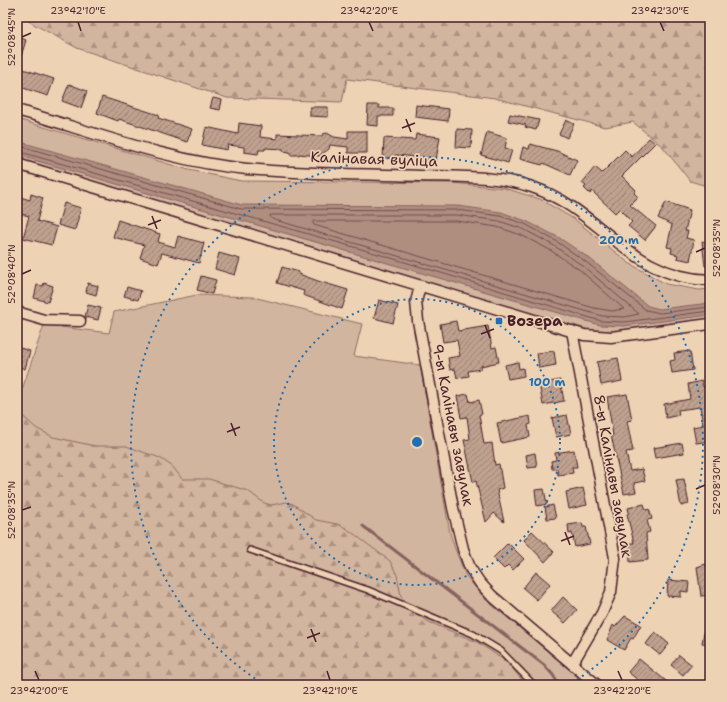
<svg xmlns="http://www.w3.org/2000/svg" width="727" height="702" viewBox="0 0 727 702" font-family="'Shantell Sans',sans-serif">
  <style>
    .green { fill: #d2b59e; stroke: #8e6a64 }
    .forest { fill: url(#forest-firs); stroke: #8e6a64 }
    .water { fill: #af8e80; stroke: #87625e }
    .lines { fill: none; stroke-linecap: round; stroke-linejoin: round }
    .shore { stroke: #724b4d; stroke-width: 1 }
    .stream { stroke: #87625e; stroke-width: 3 }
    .building { fill: url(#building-hatch); stroke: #4a1f2b }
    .service-casing { stroke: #4a1f2b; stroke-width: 8 }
    .minor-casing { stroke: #4a1f2b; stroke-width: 13 }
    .service { stroke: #edd3b4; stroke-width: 5 }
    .minor { stroke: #edd3b4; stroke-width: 10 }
    .ticks { fill: none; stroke: #4a1f2b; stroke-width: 1.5 }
    .ring { fill: none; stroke: #1f6fb2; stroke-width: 2; stroke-dasharray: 2 4 }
    .poi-dot { fill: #1f6fb2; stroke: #edd3b4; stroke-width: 1.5 }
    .labels { text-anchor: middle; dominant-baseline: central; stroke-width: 3.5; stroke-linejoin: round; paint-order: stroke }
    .street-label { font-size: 15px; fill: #4a1f2b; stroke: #edd3b4 }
    .poi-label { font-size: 15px; font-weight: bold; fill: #4a1f2b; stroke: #edd3b4; text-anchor: start }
    .centre { fill: #1f6fb2; stroke: #edd3b4; stroke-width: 2 }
    .ring-label { font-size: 12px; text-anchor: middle; font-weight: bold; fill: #1f6fb2; stroke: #edd3b4; stroke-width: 3.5; stroke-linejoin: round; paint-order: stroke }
    .neatline { fill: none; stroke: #4a1f2b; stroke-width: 1.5 }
    .ticks-label { font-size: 10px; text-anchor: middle; fill: #4a1f2b }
  </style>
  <defs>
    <pattern id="forest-firs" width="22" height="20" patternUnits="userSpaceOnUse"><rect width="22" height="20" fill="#d2b59e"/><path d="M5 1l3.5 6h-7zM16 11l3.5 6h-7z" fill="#ac9381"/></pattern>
    <pattern id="building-hatch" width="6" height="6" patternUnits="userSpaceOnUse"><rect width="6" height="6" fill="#bfa18e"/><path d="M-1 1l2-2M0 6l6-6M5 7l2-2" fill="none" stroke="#9d8374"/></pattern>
  </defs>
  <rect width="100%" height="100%" fill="#edd3b4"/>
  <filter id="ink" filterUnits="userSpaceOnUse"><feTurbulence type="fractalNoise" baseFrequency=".025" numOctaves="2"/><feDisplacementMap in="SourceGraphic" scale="8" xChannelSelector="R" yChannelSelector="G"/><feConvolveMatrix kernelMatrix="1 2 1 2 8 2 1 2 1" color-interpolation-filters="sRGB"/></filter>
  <g filter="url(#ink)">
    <path class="green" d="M17 119 189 170 241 181 452 183 504 188 540 199 574 219 629 263 666 284 699 290 710 289V319L615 331 596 332 426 283 17 161Z
      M197 295 253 297 362 324 354 356 420 365 450 533 455 549 466 576 486 600 588 685H17V404L44 325 109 333 114 312Z"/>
    <path class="forest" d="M21 17H710V187L690 181 663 147 633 122 605 127 495 98 347 79 342 102 227 98 77 48Z
      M17 411 36 428 53 437 95 446H126L160 458 173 467 182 479H209L248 491 264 503 271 505 287 502 293 504 316 520 337 524 346 528 390 561 397 575 401 596 411 611 429 622 477 642 507 662 526 685H17Z"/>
    <path class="water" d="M17 141 242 205 458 206 501 212 526 221 558 237 589 258 648 306 660 309 710 303V315L624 326 600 325 17 155Z"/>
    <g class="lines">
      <path class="shore" d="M17 145 241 209 458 210 500 216 525 224 556 241 586 262 646 310 660 313 710 307
        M17 151 368 251 601 321 624 322 710 311
        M272 215H457L499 221 523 229 553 245 583 266 639 314 624 317 602 316 272 219 270 216Z
        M315 221H457L497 227 521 235 550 250 580 270 624 309 612 311 594 308 314 225 313 223Z"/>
      <path class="stream" d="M363 526 544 665 553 675 559 685"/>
    </g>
    <path class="building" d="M17 37 26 40 19 63H17Z
      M17 67 54 79 48 96 17 86Z
      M69 84 87 91 81 108 62 101Z
      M102 97 159 115 158 118 192 129 187 142 119 119 118 121 97 113Z
      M213 98 222 100 220 110 210 108Z
      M368 105H379V108H393V116H378V126L367 125Z
      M416 105 449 109 448 121 415 117Z
      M310 107H328V117L310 116Z
      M510 114 539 120 536 130 525 127 526 125 508 121Z
      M566 120 574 124 567 138 559 134Z
      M239 123 261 126 260 137 277 139V134L322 136 323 134 327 133 334 137 348 139V131H367V153H348V147L330 145 329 149 319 156 299 154V155H290V152L283 151V149L265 148V150H259L258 154 244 152V147L228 145 227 150 202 145 206 127 238 134Z
      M457 129 472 130 471 148 456 147Z
      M487 132 507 138 505 148 512 150 508 163 481 155Z
      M416 134 440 137 436 160 430 159 429 163 417 161 418 158 407 156 395 155V158H383L384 138 415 140Z
      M649 138 655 143 622 176 636 190 634 193 638 197 630 205 656 226 645 240 628 226 632 222 619 209 615 213 592 191 590 194 584 188 586 186 582 183 595 167 602 173 625 150 632 157Z
      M530 144 557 151 577 160 570 175 543 163 542 165 520 159 523 147 529 149Z
      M31 194 43 198 37 221 57 227 52 245 23 238 29 216 17 213V196L30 200Z
      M666 202 690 210 685 231H688L686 238 694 240 690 261 677 258 678 255 671 253 672 248 667 247 672 225 658 218Z
      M64 203 81 208 75 230 58 225Z
      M118 220 160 234 158 242 175 247 178 236 204 243 199 263 162 253 158 264 140 258 144 245 113 237Z
      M702 241 710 243V266H705Z
      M219 253 240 259 235 275 215 269Z
      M282 267 299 272V274L318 281 348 290 342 309 303 295 304 291 277 283Z
      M201 276 216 280 212 294 197 290Z
      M44 283 53 286 48 302 34 298 37 285 43 286Z
      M88 283 98 286 96 295 86 292Z
      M127 287 141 291 138 300 124 296Z
      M379 300 398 305 393 323 374 318Z
      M88 305 101 308 98 320 85 317Z
      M456 321 458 331 488 326 492 348 496 347 499 362 481 366V369L468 371 469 376 457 378 455 369 450 370 448 358 460 356 457 340 443 342 440 324Z
      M17 347 30 351 25 369 17 366Z
      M554 351 556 365 539 368 537 353Z
      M690 351 693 370 672 373 670 361 675 360 674 353Z
      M618 358 622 381 601 385 597 362Z
      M518 362 519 369 523 368 524 376 508 379 505 365Z
      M560 380 564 401 543 405 539 384Z
      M702 381 703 387 708 386 710 395V441L696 443 693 427 703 425 700 407 678 410 679 415 666 418 664 404 690 399 688 384Z
      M468 394 470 402 479 400 482 414 479 415 484 444 492 443 495 465 499 464 503 488 497 490 504 522 494 513 486 522 476 481 473 482 464 440 470 439 467 417 461 418 457 396Z
      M627 394 632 420 627 421 633 451 626 452 630 471 642 469 645 481 634 483 636 492 624 494 611 435H613L607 397Z
      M567 415 571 434 556 437 552 418Z
      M530 416 531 424 528 425 530 437 501 443 497 423Z
      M682 443 684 453 655 458 653 448Z
      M574 450 577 467H572L573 473 558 475 557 469H552L551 461 556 460 555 453Z
      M535 453 537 467 528 468 526 455Z
      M684 479 689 504 681 506 676 480Z
      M583 488 587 505 569 509 566 492Z
      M544 489 547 504 537 506 535 490Z
      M644 504 646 510 649 509 652 519 647 520 650 532 646 533 648 560 630 562 629 543H634L627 514 629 513 628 508Z
      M553 505 556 518 547 519 545 507Z
      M582 523 583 527H586L590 544 575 547 572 533 569 534 568 525Z
      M532 531 554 552 545 562 524 540Z
      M508 543 524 559 513 570 508 565 504 569 493 558Z
      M706 564 710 582V595L701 596 697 567Z
      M536 572 550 584 537 600 523 588Z
      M668 580 689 582 688 592 681 591V597L667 596Z
      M563 597 577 610 565 623 551 611Z
      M625 616 641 625 633 639 631 638 624 650 607 640 613 625 615 627Z
      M706 621 710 622V644L702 643Z
      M655 632 669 644 660 655 646 644Z
      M679 655 692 665 683 675 671 665Z
      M639 659 671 685H644L628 672Z"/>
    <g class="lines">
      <defs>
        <path id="service" d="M250 550 368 590 473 634 501 651 534 685"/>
        <path id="minor" d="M17 110C90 131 171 162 247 169 304 174 362 174 419 176 456 177 496 175 532 187 601 210 629 278 710 280
          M17 164 584 335 611 337 710 324
          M420 286 416 302 418 321 453 508 463 549 470 568 480 583 491 595 597 685
          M17 312 44 320 80 321
          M572 331 615 558 611 592 602 613 572 664"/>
      </defs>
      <use href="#service" class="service-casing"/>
      <use href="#minor" class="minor-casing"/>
      <use href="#service" class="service"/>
      <use href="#minor" class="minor"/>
    </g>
  </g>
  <path class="ticks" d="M78 22 81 31M369 22 373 31M660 22 664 31M22 37 31 33M406 119 411 132M402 128 415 123M152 216 157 229M148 225 161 220M696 252 705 248M22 274 31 270M485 325 490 338M481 334 494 329M231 423 236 436M227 432 240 427M696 489 705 485M22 510 31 507M565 532 570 545M561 541 574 536M311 629 316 642M307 638 320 633M35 671 39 680M327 671 330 680M618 671 622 680"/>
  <g class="ring">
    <circle cx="417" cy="442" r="143"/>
    <path d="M265 685A286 286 0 1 1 569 685"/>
  </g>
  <rect class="poi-dot" x="495" y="317" width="8" height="8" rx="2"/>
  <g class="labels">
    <g class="street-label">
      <text transform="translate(374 159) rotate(2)">Калінавая вуліца</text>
      <text transform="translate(453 425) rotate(79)">9-ы Калінавы завулак</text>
      <text transform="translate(613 476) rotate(80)">8-ы Калінавы завулак</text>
    </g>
    <g class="poi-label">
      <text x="507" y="321">Возера</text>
    </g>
  </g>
  <circle cx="417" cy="442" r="6" class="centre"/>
  <g class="ring-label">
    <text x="619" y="244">200 m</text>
    <text x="547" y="386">100 m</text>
  </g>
  <rect width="727" height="702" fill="none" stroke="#edd3b4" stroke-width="44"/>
  <rect x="22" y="22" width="683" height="658" class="neatline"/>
  <g class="ticks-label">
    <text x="78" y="14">23°42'10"E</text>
    <text x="369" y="14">23°42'20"E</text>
    <text x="660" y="14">23°42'30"E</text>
    <text transform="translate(11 37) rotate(-90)" y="4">52°08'45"N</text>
    <text transform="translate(716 248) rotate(-90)" y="4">52°08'35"N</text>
    <text transform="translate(11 274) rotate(-90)" y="4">52°08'40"N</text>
    <text transform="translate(716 485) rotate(-90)" y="4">52°08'30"N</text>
    <text transform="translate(11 510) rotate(-90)" y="4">52°08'35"N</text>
    <text x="39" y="694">23°42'00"E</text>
    <text x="330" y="694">23°42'10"E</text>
    <text x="622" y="694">23°42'20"E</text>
  </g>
</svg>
